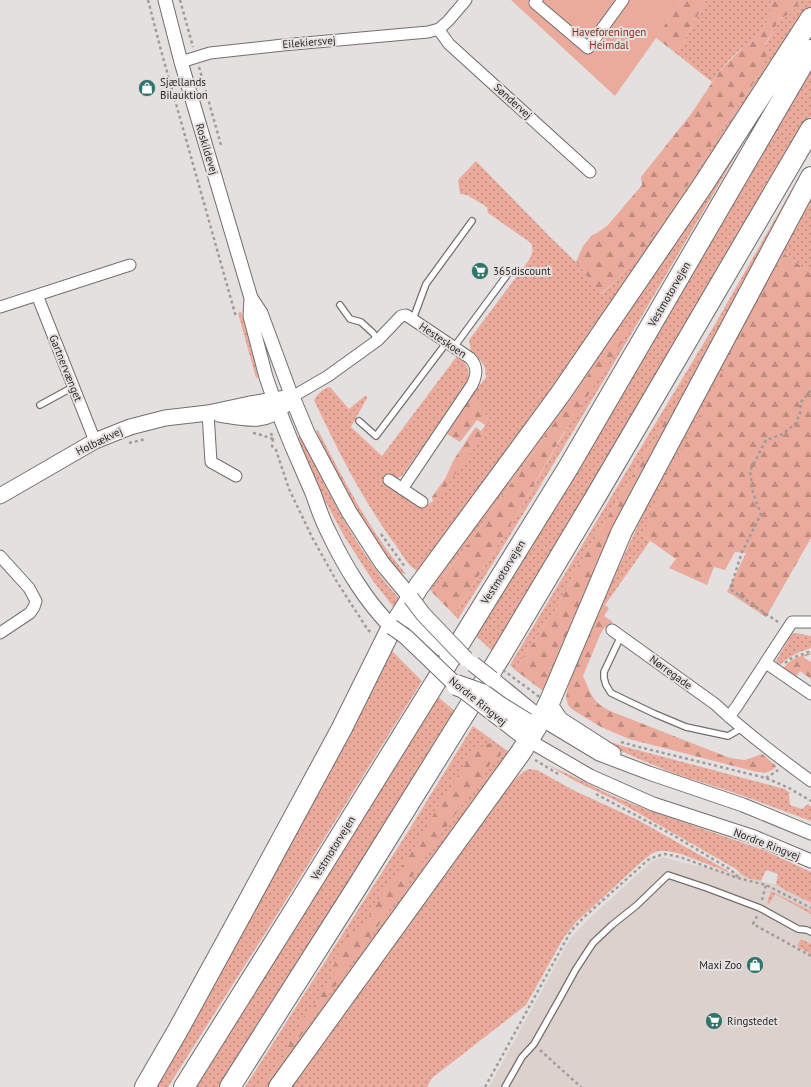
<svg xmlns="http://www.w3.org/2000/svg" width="811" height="1087" viewBox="0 0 811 1087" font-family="'PT Sans',sans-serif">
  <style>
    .built { fill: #ddd1ce }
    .grass { fill: url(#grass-dots) }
    .forest { fill: url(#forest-firs) }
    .garden { fill: #eaab9c }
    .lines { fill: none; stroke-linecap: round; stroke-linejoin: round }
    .service-casing { stroke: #726f6e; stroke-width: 8 }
    .minor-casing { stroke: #726f6e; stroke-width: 13 }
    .tertiary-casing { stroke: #726f6e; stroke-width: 15 }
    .secondary-casing { stroke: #726f6e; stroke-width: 17 }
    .motorway-casing { stroke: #726f6e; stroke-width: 22 }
    .path { stroke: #9f9c9c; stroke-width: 2.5; stroke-dasharray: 3 3; stroke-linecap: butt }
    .service { stroke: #fff; stroke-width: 5.5 }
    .minor { stroke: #fff; stroke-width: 11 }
    .tertiary { stroke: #fff; stroke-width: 13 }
    .secondary { stroke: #fff; stroke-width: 15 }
    .motorway { stroke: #fff; stroke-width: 20 }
    .secondary-bridge-casing { stroke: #726f6e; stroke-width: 17; stroke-linecap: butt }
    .motorway-bridge-casing { stroke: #726f6e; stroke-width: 22; stroke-linecap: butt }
    .path-bridge { stroke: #9f9c9c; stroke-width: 2.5; stroke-dasharray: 3 3; stroke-linecap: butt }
    .secondary-bridge { stroke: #fff; stroke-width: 15 }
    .motorway-bridge { stroke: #fff; stroke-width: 20 }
    .labels { text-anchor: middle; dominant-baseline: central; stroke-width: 4; stroke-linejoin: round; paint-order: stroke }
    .park-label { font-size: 11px; fill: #872e1c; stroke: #e4e0df }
    .street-label { font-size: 11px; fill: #2b2a2a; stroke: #e4e0df }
    .poi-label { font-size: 11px; fill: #2b2a2a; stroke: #e4e0df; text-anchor: start }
  </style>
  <defs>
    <pattern id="grass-dots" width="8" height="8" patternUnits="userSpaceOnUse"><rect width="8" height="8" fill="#eaab9c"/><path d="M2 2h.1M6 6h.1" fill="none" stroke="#be8b7f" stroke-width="1.8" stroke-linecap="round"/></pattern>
    <pattern id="forest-firs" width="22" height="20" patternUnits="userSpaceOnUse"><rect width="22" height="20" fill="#eaab9c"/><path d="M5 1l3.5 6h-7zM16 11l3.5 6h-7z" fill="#be8b7f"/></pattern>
  </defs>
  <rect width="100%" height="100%" fill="#e4e0df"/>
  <path class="built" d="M663 857 684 863 741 874 750 879 758 881 776 884 785 890 811 903V1087H489L570 939 588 920 652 861Z"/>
  <path class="grass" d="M706 0H773L770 7V18L753 41 743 47 733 56 719 72 712 82 677 54Z
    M801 0H811V6L774 65 616 303 419 572C409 567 403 556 397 547 363 501 338 451 314 400 318 394 323 388 330 387L349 409 366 395 367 398 351 427 382 456 457 356C468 364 471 370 467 384L402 476 398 478 390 477V487L422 508 433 501 490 420 471 397 486 377 485 368 482 362 471 351 469 340 529 260C533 253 533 250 531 243L488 213 487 207 467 195 460 194 458 180 476 161 550 237 580 266 601 294 615 282 637 257 679 200 720 132 759 75 765 46 779 20 792 12Z
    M811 72V116L493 652 476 636 801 87Z
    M739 142 743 143C650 303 556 463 458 619L454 615 516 516 627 325 621 328 474 536 432 592 430 589 559 408Z
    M799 177 803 178 549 681 665 419 661 428 573 575 569 585 553 614 548 619 541 631 515 670 510 665 714 326Z
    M811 188V273L783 253 642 535 650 541 605 605 602 603 652 495Z
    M241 312 257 371 258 377 256 378 238 313Z
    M318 430C343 479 370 532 406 574L401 573 397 570C385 553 373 536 362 519 344 490 330 461 316 431Z
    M300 436 302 438C323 482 345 527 374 567 382 579 392 590 401 601L395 609 373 581 344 536 322 495 312 473 297 438Z
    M796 633 811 636V648C799 652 789 656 780 665L777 663 776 661 792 634Z
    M389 648 422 681 278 913 168 1087H153Z
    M437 696 456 712 327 919 220 1087H196Z
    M473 726 513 755 272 1087H245L409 830Z
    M593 733 611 742 626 747 785 789 790 793 789 795 790 805 802 809 808 804 811 806V821L738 794 673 773 639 759 617 749Z
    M548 765 568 774 613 796 643 808 766 851 811 872V903L785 890 776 884 778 874 766 870 761 881 750 879 741 874 736 869 640 814 611 798 575 781Z
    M529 769 537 770 575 791 638 820 728 871V872L681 854 667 851H658L651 854 639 864 576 922 564 937 526 1005 432 1078 427 1087H291L514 780 523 772Z
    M771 891 811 911V914L775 894 769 904 767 903Z
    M801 939 811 944V954L797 946Z"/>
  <path class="forest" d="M681 0H706L677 54 656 38Z
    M773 0H801L792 12 779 20 765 45 768 52 759 75 720 132 679 200 637 257 615 282 600 294 580 266 576 262 583 246 592 235 597 233 608 225 642 185 641 177 691 114 719 72 743 47 753 41 770 18V7Z
    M783 253 811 273V538L766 617 731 594 727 592 746 553 735 552 725 570 714 567 707 585 669 568 676 559 642 535 658 496Z
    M627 324 629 330 614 355 563 434 516 516 454 615 432 592 474 536 621 328Z
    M471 397 490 420 480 440 443 491 433 501 432 497 446 477 453 461 474 429 476 427 481 431 485 425 477 420 460 442 447 434Z
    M676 409 678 412 543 691 515 670 541 631 548 619 553 614 569 585 573 575 661 428C665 420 668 413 676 409Z
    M602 603 609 608 604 616 613 622 609 626 604 628 600 635 583 676C591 693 592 702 610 711L730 758 745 760 762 754 775 765 776 767C768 773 767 773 757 772L629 739 601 727 573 710 568 705 566 697 570 677Z
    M811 653V654L803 657 811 662V679L800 671 793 681 783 669C789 659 800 656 811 653Z
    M492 742 503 751 499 757 490 764 480 782 454 816 429 851 403 891 337 983 266 1087H260L263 1079 271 1072 294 1037 306 1012 312 1009 338 967 334 965 338 955 349 930 359 933 368 920 376 902 416 846 439 805 474 751Z"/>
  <path class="garden" d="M511 0H681L656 38 615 96Z"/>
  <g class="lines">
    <defs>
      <path id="service" d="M340 305 350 319 361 322 373 333 378 340
        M413 319 426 284 472 221
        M454 347 507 275
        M40 405 73 387
        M359 421 376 436 447 342
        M621 636 604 672V678L606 685 611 693 655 714 686 727 728 736 742 728
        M505 1087 522 1057 534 1044 560 998 576 969 593 943 612 925 637 905 668 875 707 888 760 908 798 929 807 930 811 932"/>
      <path id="minor" d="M537 0 535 3 588 48 623 0
        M439 29 441 33 449 44 590 172
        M181 62 210 53 283 45 428 32 439 29 448 21 466 0
        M37 295 95 441
        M0 307 130 265
        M292 397 328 376 378 340 401 316 406 315 470 358C478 366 477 375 472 385L402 489
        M208 413 211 462 236 476
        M389 480 422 502
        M0 556 29 588 36 601 34 607 30 613 0 633
        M612 630 715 704C745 732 778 757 811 781
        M766 663 811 694
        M729 717 737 706 792 622H811"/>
      <path id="tertiary" d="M165 0 181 62 251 298 261 313 292 397
        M251 298 250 316 266 377 274 400
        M552 695V706L561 719 614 753
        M541 719 599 754 649 773 743 805 811 833
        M528 740 590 776 653 804 754 837 811 861"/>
      <path id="secondary" d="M292 397 307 433 349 512 382 563 411 598
        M274 400C286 431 299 462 313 493 318 507 322 520 329 533 344 565 367 603 392 627
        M219 414C245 418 264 425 286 404
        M0 496 95 441 130 427 165 418 208 413 250 404 292 397
        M397 621 405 618 412 621 441 648 451 653
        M492 679 541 719"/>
      <path id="motorway" d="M145 1087 178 1030 242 913 342 728 392 627 397 621 419 586 561 393 703 185 811 18
        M184 1087 289 919 568 468 811 50
        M230 1087 357 887 500 657 596 496 811 129
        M279 1087 521 752 537 726 549 703 622 531 811 177"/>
    </defs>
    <use href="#service" class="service-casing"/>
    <use href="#minor" class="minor-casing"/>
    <use href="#tertiary" class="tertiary-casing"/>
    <use href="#secondary" class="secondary-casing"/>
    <use href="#motorway" class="motorway-casing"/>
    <path class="path" d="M148 0 162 54 236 317
      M180 0 193 47
      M199 67 221 145
      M253 433 258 434 273 439
      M271 433 273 439 272 446 276 450 289 489 312 537 337 582 368 630 372 633
      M129 443 146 439
      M381 534 405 567
      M778 622 730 589 742 552 761 514 753 493 750 471 766 440 783 434 796 423 800 413 801 402 811 390
      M785 663 790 659 811 651
      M621 742 639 747 766 778 789 788 811 801
      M535 760 560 775
      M766 778 778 770
      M596 794 673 835 731 870 738 877
      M762 900 766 885
      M757 916 753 924 811 956
      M540 1050 581 1087
      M485 1087 566 940 571 931 584 917 648 860 657 856 665 854 680 857 738 878 766 885 811 908"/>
    <use href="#service" class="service"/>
    <use href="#minor" class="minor"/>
    <use href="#tertiary" class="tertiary"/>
    <use href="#secondary" class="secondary"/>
    <use href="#motorway" class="motorway"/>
    <defs>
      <path id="secondary-bridge" d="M411 598 423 614 466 659
        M392 627 406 637 456 685 521 735
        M473 664 492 679"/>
      <path id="motorway-bridge" d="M456 685 482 694 500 707 526 723"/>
    </defs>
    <use href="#secondary-bridge" class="secondary-bridge-casing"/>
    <use href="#motorway-bridge" class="motorway-bridge-casing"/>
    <path class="path-bridge" d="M503 670 541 698"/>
    <use href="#secondary-bridge" class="secondary-bridge"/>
    <use href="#motorway-bridge" class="motorway-bridge"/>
  </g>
  <defs>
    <symbol id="shop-disc" viewBox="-11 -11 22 22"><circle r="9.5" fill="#30766d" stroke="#e4e0df"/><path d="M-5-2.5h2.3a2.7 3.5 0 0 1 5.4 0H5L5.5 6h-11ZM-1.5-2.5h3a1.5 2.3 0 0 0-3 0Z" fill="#fff"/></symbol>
    <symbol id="supermarket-disc" viewBox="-11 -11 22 22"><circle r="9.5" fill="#30766d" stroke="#e4e0df"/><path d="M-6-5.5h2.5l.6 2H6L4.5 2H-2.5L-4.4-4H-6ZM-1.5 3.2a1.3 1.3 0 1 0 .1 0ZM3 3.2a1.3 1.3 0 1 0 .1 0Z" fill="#fff"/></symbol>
  </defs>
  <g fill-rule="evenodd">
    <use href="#shop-disc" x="137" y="78" width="20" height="20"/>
    <use href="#supermarket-disc" x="470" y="261" width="20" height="20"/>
    <use href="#shop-disc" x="745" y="955" width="20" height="20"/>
    <use href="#supermarket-disc" x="704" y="1011" width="20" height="20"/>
  </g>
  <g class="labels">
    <g class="park-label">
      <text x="609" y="32">Haveforeningen<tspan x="609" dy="13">Heimdal</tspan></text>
    </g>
    <g class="street-label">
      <text transform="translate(309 42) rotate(-5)">Eilekiersvej</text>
      <text transform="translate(513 101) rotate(42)">Søndervej</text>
      <text transform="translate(207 149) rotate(73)">Roskildevej</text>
      <text transform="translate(669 294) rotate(-60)">Vestmotorvejen</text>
      <text transform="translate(443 340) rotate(34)">Hesteskoen</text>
      <text transform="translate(66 368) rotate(68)">Gartnervænget</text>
      <text transform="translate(99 441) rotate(-26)">Holbækvej</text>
      <text transform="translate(503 572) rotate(-58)">Vestmotorvejen</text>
      <text transform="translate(671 672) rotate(36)">Nørregade</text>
      <text transform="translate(478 701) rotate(39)">Nordre Ringvej</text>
      <text transform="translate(767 844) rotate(21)">Nordre Ringvej</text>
      <text transform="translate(333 848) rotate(-58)">Vestmotorvejen</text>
    </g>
    <g class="poi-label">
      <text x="160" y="82">Sjællands<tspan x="160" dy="13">Bilauktion</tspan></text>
      <text x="493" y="271">365discount</text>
      <text x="742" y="965" text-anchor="end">Maxi Zoo</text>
      <text x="727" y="1021">Ringstedet</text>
    </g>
  </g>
</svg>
